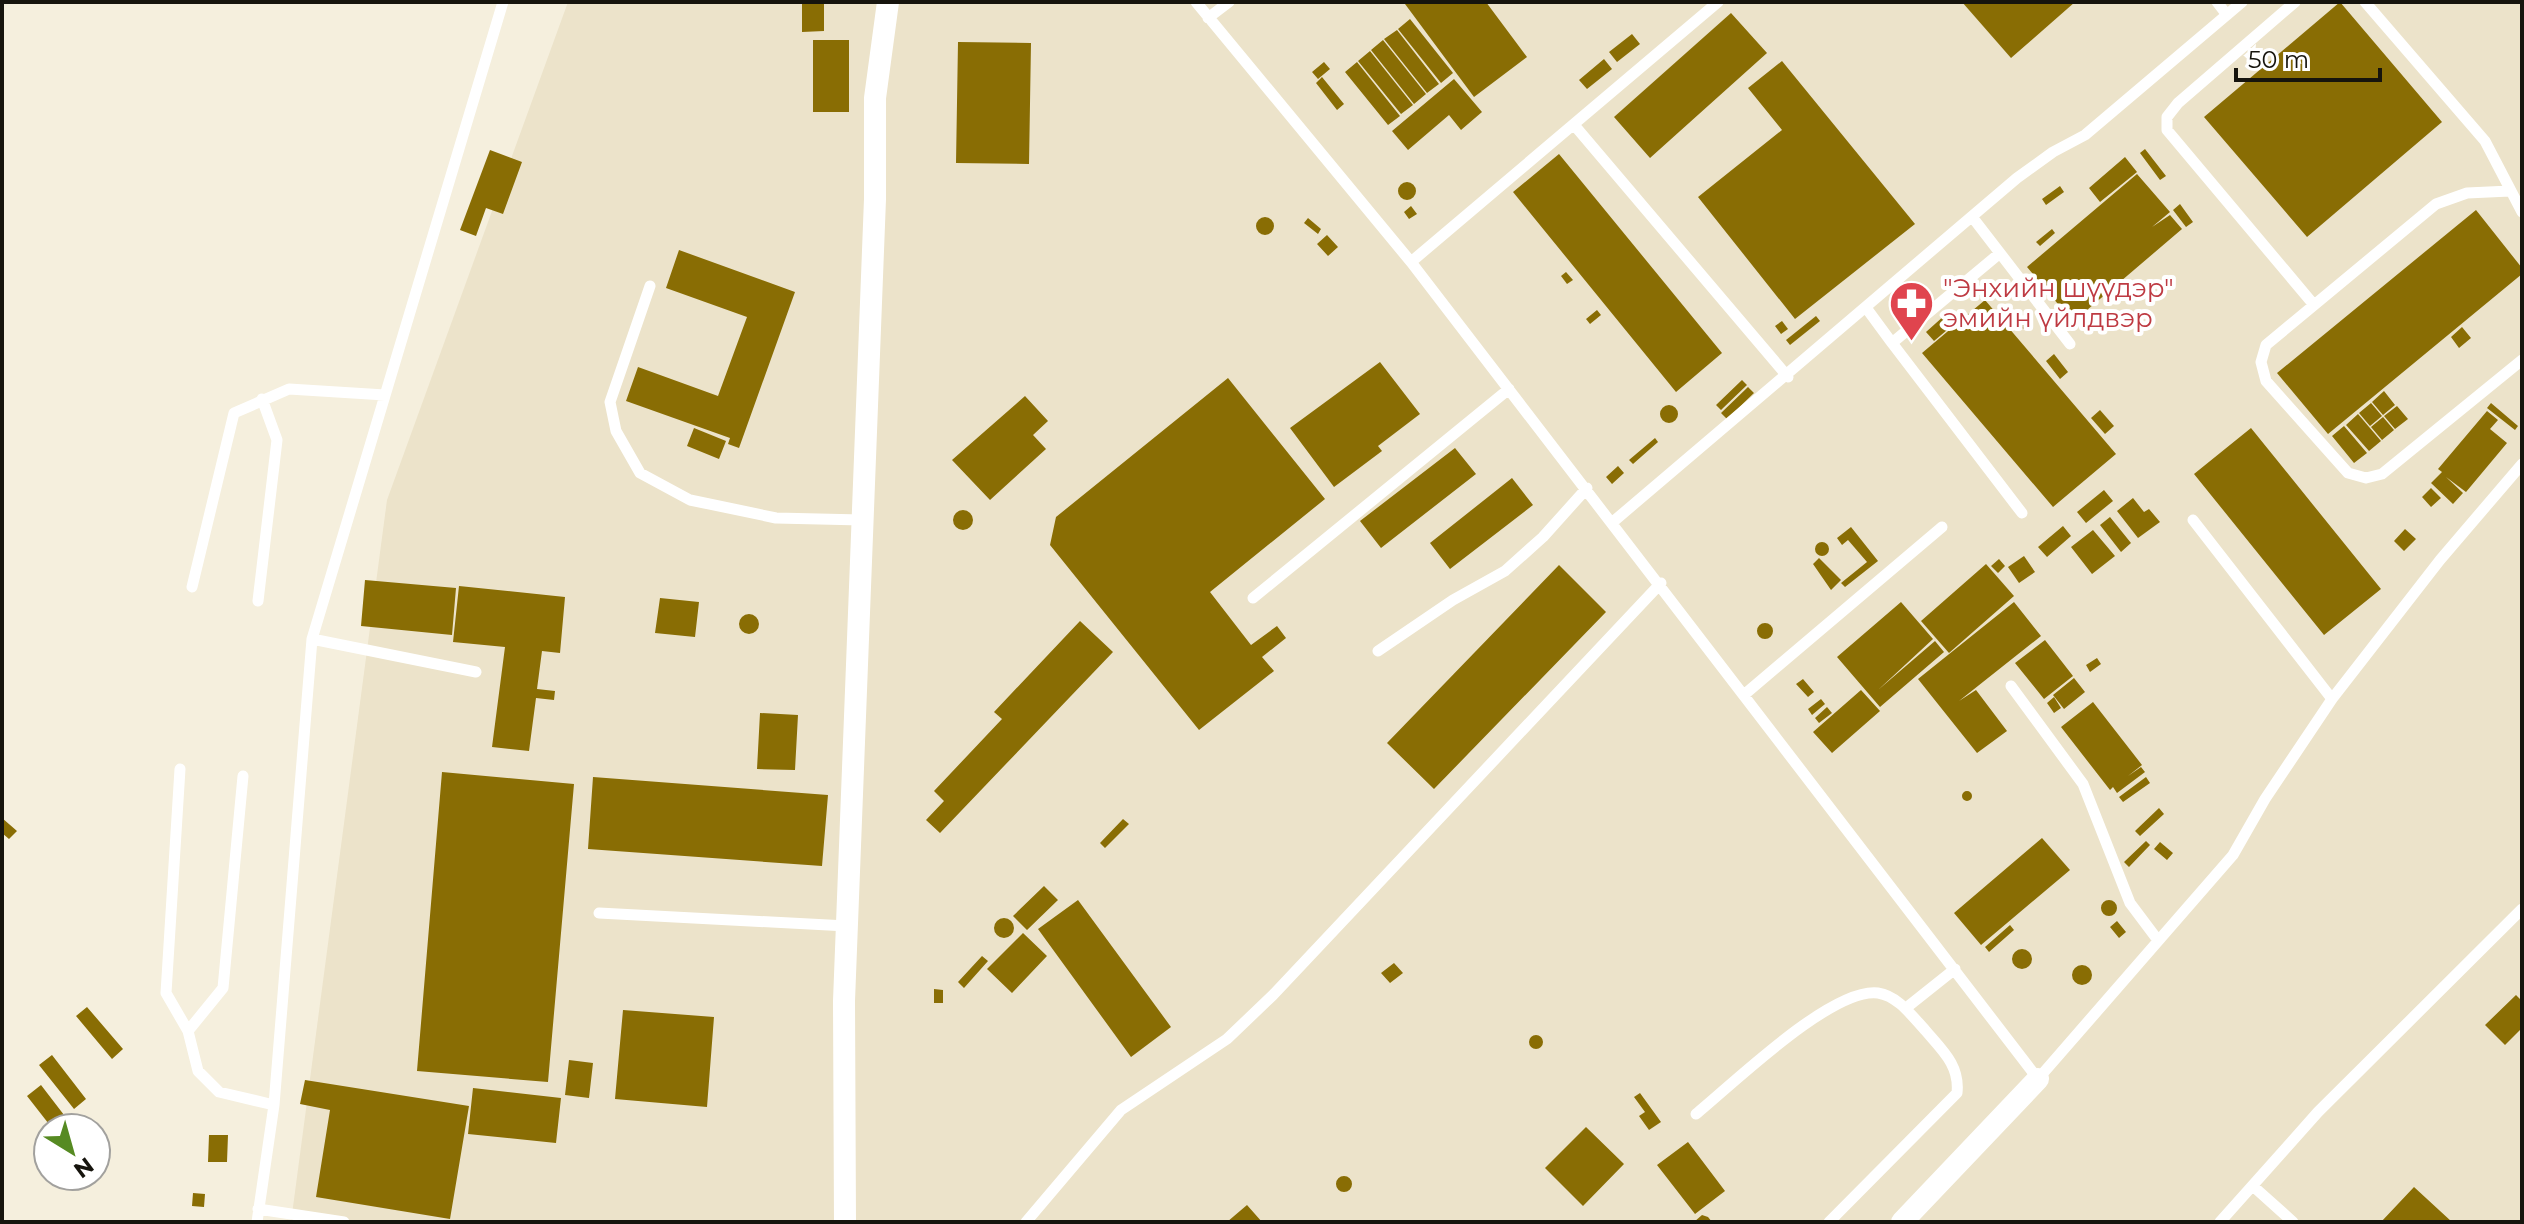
<svg xmlns="http://www.w3.org/2000/svg" width="2524" height="1224" viewBox="0 0 2524 1224" font-family="Montserrat,sans-serif">
  <style>
    .built { fill: #ece3ca }
    .building { fill: #896d04 }
    .lines { fill: none; stroke-linecap: round; stroke-linejoin: round }
    .service { stroke: #fff; stroke-width: 11 }
    .minor { stroke: #fff; stroke-width: 22 }
    .labels { text-anchor: middle; dominant-baseline: central; stroke-width: 8; stroke-linejoin: round; paint-order: stroke }
    .health-label { font-size: 26px; fill: #be3a42; stroke: #fff; text-anchor: start }
  </style>
  <rect width="100%" height="100%" fill="#f5efdd"/>
  <path class="built" d="M568 2H2522V1222H291L387 500Z"/>
  <path class="building" d="M802 2H824V31L802 32Z
    M1408 2H1486L1527 57 1474 97 1405 4Z
    M1962 2H2075L2011 58Z
    M2340 2 2442 122 2307 237 2204 117Z
    M1731 13 1767 53 1650 158 1614 117Z
    M1410 19 1453 73 1441 83 1398 29Z
    M1397 30 1439 84 1427 93 1384 39Z
    M1632 34 1640 44 1617 62 1609 52Z
    M813 40H849V112H813Z
    M1383 40 1426 94 1414 104 1371 50Z
    M958 42 1031 43 1029 164 956 163Z
    M1370 51 1413 105 1401 114 1358 61Z
    M1604 59 1612 69 1587 89 1579 80Z
    M1782 61 1915 224 1795 319 1698 197 1782 130 1748 88Z
    M1324 62 1330 69 1318 79 1312 72Z
    M1357 62 1400 116 1388 125 1345 72Z
    M1322 77 1344 104 1337 110 1316 83Z
    M1454 79 1482 112 1461 130 1449 115 1408 150 1392 131Z
    M2145 149 2166 176 2160 180 2140 153Z
    M490 150 522 162 503 214 486 208 476 236 460 230Z
    M1559 154 1722 353 1676 392 1513 192Z
    M2125 157 2137 172 2100 202 2089 188Z
    M2137 174 2170 212 2152 227 2170 215 2182 229 2073 322 2027 267Z
    M1398 191a9 9 0 1 1 18 0a9 9 0 1 1-18 0Z
    M2060 186 2064 192 2046 205 2042 199Z
    M2180 204 2193 222 2186 227 2173 210Z
    M1411 206 1417 214 1409 219 1404 212Z
    M2476 210 2522 268V274L2328 434 2277 373Z
    M1256 226a9 9 0 1 1 18 0a9 9 0 1 1-18 0Z
    M1308 218 1321 229 1318 234 1304 223Z
    M2052 229 2055 233 2040 246 2036 242Z
    M1327 235 1338 247 1328 256 1317 244Z
    M679 250 795 292 739 448 728 444 730 438 626 401 638 367 718 396 747 317 666 288Z
    M1566 272 1573 280 1567 284 1561 276Z
    M1985 300 2116 454 2053 507 1922 353Z
    M1597 310 1601 315 1590 324 1586 319Z
    M2020 314 2028 325 2023 329 2015 319Z
    M1945 315 1953 325 1934 341 1926 332Z
    M1816 316 1820 321 1790 345 1786 340Z
    M1782 321 1788 329 1781 334 1775 326Z
    M2462 327 2471 338 2459 348 2451 337Z
    M2054 354 2068 372 2060 379 2046 361Z
    M1380 362 1420 414 1378 446 1382 451 1334 487 1290 428Z
    M1228 378 1325 499 1210 592 1251 645 1277 626 1286 638 1262 657 1274 671 1199 730 1050 545 1056 517Z
    M1742 380 1747 385 1721 410 1716 405Z
    M1748 387 1754 393 1727 419 1721 413Z
    M2384 391 2395 405 2383 415 2372 402Z
    M1025 396 1048 421 1033 435 1046 449 990 500 952 460Z
    M2371 403 2382 416 2370 426 2359 413Z
    M2491 403 2518 426 2515 430 2487 408Z
    M1660 414a9 9 0 1 1 18 0a9 9 0 1 1-18 0Z
    M2397 406 2408 419 2395 429 2384 416Z
    M2100 410 2114 426 2105 434 2091 418Z
    M2487 411 2498 420 2490 429 2507 443 2466 492 2446 477 2463 493 2453 504 2431 483 2442 472 2438 469Z
    M2358 414 2381 441 2369 451 2346 425Z
    M2383 417 2394 430 2382 440 2371 427Z
    M2344 426 2367 453 2354 463 2332 436Z
    M694 428 726 441 719 459 687 446Z
    M2251 428 2381 589 2324 635 2194 474Z
    M1655 438 1658 442 1633 464 1629 460Z
    M1455 448 1476 474 1381 548 1360 521Z
    M1618 466 1624 473 1612 484 1606 477Z
    M1512 478 1533 505 1450 569 1430 543Z
    M2431 488 2441 498 2431 507 2422 497Z
    M2104 490 2113 501 2086 523 2077 512Z
    M2133 498 2144 512 2149 509 2160 522 2138 538 2117 511Z
    M953 520a10 10 0 1 1 20 0a10 10 0 1 1-20 0Z
    M2110 517 2131 543 2121 552 2100 525Z
    M2063 526 2071 536 2047 557 2038 547Z
    M1851 527 1878 561 1845 587 1841 583 1867 562 1848 540 1842 545 1837 538Z
    M2405 529 2416 539 2404 551 2394 541Z
    M2093 530 2115 556 2092 574 2071 547Z
    M1815 549a7 7 0 1 1 14 0a7 7 0 1 1-14 0Z
    M2024 556 2035 572 2019 583 2008 567Z
    M1819 558 1841 580 1831 590 1813 564Z
    M1999 559 2005 566 1998 573 1991 566Z
    M1986 564 2014 596 1949 653 1921 621Z
    M1559 565 1606 612 1434 789 1387 743Z
    M365 580 456 588 452 635 361 626Z
    M459 586 565 597 560 653 542 651 537 689 555 691 554 700 536 698 529 751 492 747 505 647 453 642Z
    M660 598 699 602 695 637 655 633Z
    M1901 602 1933 639 1878 690 1935 641 1944 652 1880 707 1837 657Z
    M2014 602 2041 636 1959 701 1976 690 2007 731 1977 753 1918 679Z
    M739 624a10 10 0 1 1 20 0a10 10 0 1 1-20 0Z
    M1080 621 1113 652 940 833 926 820 944 801 934 791 1002 719 994 712Z
    M1757 631a8 8 0 1 1 16 0a8 8 0 1 1-16 0Z
    M2045 640 2073 676 2044 699 2015 663Z
    M2097 658 2101 664 2090 672 2086 665Z
    M2074 678 2085 692 2064 709 2053 695Z
    M1803 679 1814 692 1808 697 1796 684Z
    M1861 690 1880 711 1832 753 1813 732Z
    M2054 697 2061 708 2054 713 2047 703Z
    M1821 699 1825 704 1812 715 1808 709Z
    M2093 702 2142 765 2128 776 2141 767 2145 772 2117 793 2113 787 2110 790 2061 727Z
    M1827 707 1832 713 1819 723 1815 718Z
    M760 713 798 715 795 770 757 769Z
    M442 772 574 784 548 1082 417 1071Z
    M593 777 828 795 822 866 588 849Z
    M2146 777 2150 783 2123 802 2119 797Z
    M1962 796a5 5 0 1 1 10 0a5 5 0 1 1-10 0Z
    M2159 808 2164 814 2140 836 2135 831Z
    M2 818 17 831 9 839 2 833Z
    M1123 819 1129 824 1105 848 1100 843Z
    M2042 838 2070 870 1981 945 1954 913Z
    M2146 841 2150 845 2129 867 2124 862Z
    M2160 842 2173 853 2167 860 2154 849Z
    M1044 886 1058 900 1027 930 1013 916Z
    M2101 908a8 8 0 1 1 16 0a8 8 0 1 1-16 0Z
    M1078 900 1171 1027 1131 1057 1038 929Z
    M994 928a10 10 0 1 1 20 0a10 10 0 1 1-20 0Z
    M2117 921 2126 932 2119 938 2110 927Z
    M2010 925 2014 930 1989 952 1985 947Z
    M1023 933 1047 956 1012 993 987 969Z
    M2012 959a10 10 0 1 1 20 0a10 10 0 1 1-20 0Z
    M982 956 988 961 964 988 958 982Z
    M1394 963 1403 973 1390 983 1381 973Z
    M2072 975a10 10 0 1 1 20 0a10 10 0 1 1-20 0Z
    M934 989 943 990V1003H934Z
    M2516 995 2522 1001V1028L2505 1045 2485 1025Z
    M87 1007 123 1049 112 1059 76 1016Z
    M623 1010 714 1017 707 1107 615 1099Z
    M1529 1042a7 7 0 1 1 14 0a7 7 0 1 1-14 0Z
    M52 1055 86 1099 74 1109 39 1065Z
    M569 1060 593 1063 589 1098 565 1095Z
    M305 1080 469 1106 450 1219 316 1197 330 1110 300 1104Z
    M41 1085 74 1128H52L27 1096Z
    M473 1088 561 1098 556 1143 468 1134Z
    M1640 1093 1661 1122 1649 1130 1639 1116 1645 1112 1634 1097Z
    M1586 1127 1624 1164 1583 1206 1545 1168Z
    M209 1135H228L227 1162H208Z
    M1688 1142 1725 1191 1695 1214 1657 1165Z
    M1336 1184a8 8 0 1 1 16 0a8 8 0 1 1-16 0Z
    M2414 1187 2452 1222H2381Z
    M193 1193 205 1194 204 1207 192 1206Z
    M1247 1205 1262 1222H1227Z
    M1702 1215 1708 1217 1712 1222H1694Z"/>
  <g class="lines">
    <path class="service" d="M1196 2 1411 262 2038 1079 2233 855 2265 799 2332 699 2440 560 2522 464
      M2217 2 2227 15
      M2295 2 2178 103 2167 117V130L2314 305
      M2365 2 2485 141 2522 212
      M1208 18 1229 2
      M1575 126 1788 377
      M2510 191 2467 193 2436 204 2266 345 2261 362 2266 381 2348 473 2366 478 2382 474 2522 360
      M1973 218 2070 344
      M1411 262 1718 2
      M650 286 610 402 616 431 640 473 690 500 776 518 862 520
      M1867 309 1892 343 2000 253
      M1892 343 2022 513
      M2193 520 2332 699
      M1614 521 2017 178 2053 152 2085 135 2242 2
      M192 587 234 413 289 389 385 395
      M1253 598 1509 389
      M258 601 277 440 262 399
      M312 639 476 672
      M1378 651 1453 600 1505 571 1543 537 1587 488
      M2011 686 2083 784 2130 903 2157 939
      M1745 694 1942 527
      M180 769 166 993 188 1031 198 1071 219 1092 274 1105
      M599 913 847 926
      M1906 1008 1955 969
      M188 1031 223 988 243 776
      M1696 1114C1733 1084 1832 987 1878 993 1898 996 1912 1016 1925 1030 1942 1050 1960 1065 1957 1093L1829 1222
      M2254 1187 2293 1222
      M258 1209 344 1222
      M257 1222 274 1105 312 639 503 2
      M1026 1222 1121 1110 1227 1039 1273 995 1661 583
      M2220 1222 2318 1112 2522 909"/>
    <path class="minor" d="M845 1222 844 1001 875 199V98L888 2
      M1902 1222 2038 1079"/>
  </g>
  <defs>
    <symbol id="pharmacy-pin" viewBox="-11 -11 22 30"><path d="M0 17L-7.5 6A9.5 9.5 0 1 1 7.5 6Z" fill="#e0444e" stroke="#fff"/><path d="M-2-6h4v4h4v4h-4v4h-4v-4h-4v-4h4Z" fill="#fff"/></symbol>
  </defs>
  <g fill-rule="evenodd">
    <use href="#pharmacy-pin" x="1886" y="278" width="51" height="69"/>
  </g>
  <g class="labels">
    <g class="health-label">
      <text x="1943" y="288">"Энхийн шүүдэр"<tspan x="1943" dy="30">эмийн үйлдвэр</tspan></text>
    </g>
  </g>
  <rect width="2524" height="1224" fill="none" stroke="#16140d" stroke-width="8"/>
  <g transform="translate(72 1152) rotate(143)"><circle r="38" fill="#ffffff" stroke="#a2a19e" stroke-width="2"/>
  <path d="M0-6L14 30L0 20L-14 30Z" fill="#568a22"/>
  <text y="-12" font-size="22" font-weight="bold" text-anchor="middle" fill="#16140d">N</text>
  </g>
  <path d="M2236 68v12h144v-12" fill="none" stroke="#16140d" stroke-width="4"/>
  <text x="2248" y="68" font-size="24" fill="#16140d" stroke="#ffffff" stroke-width="6" paint-order="stroke">50 m</text>
</svg>
